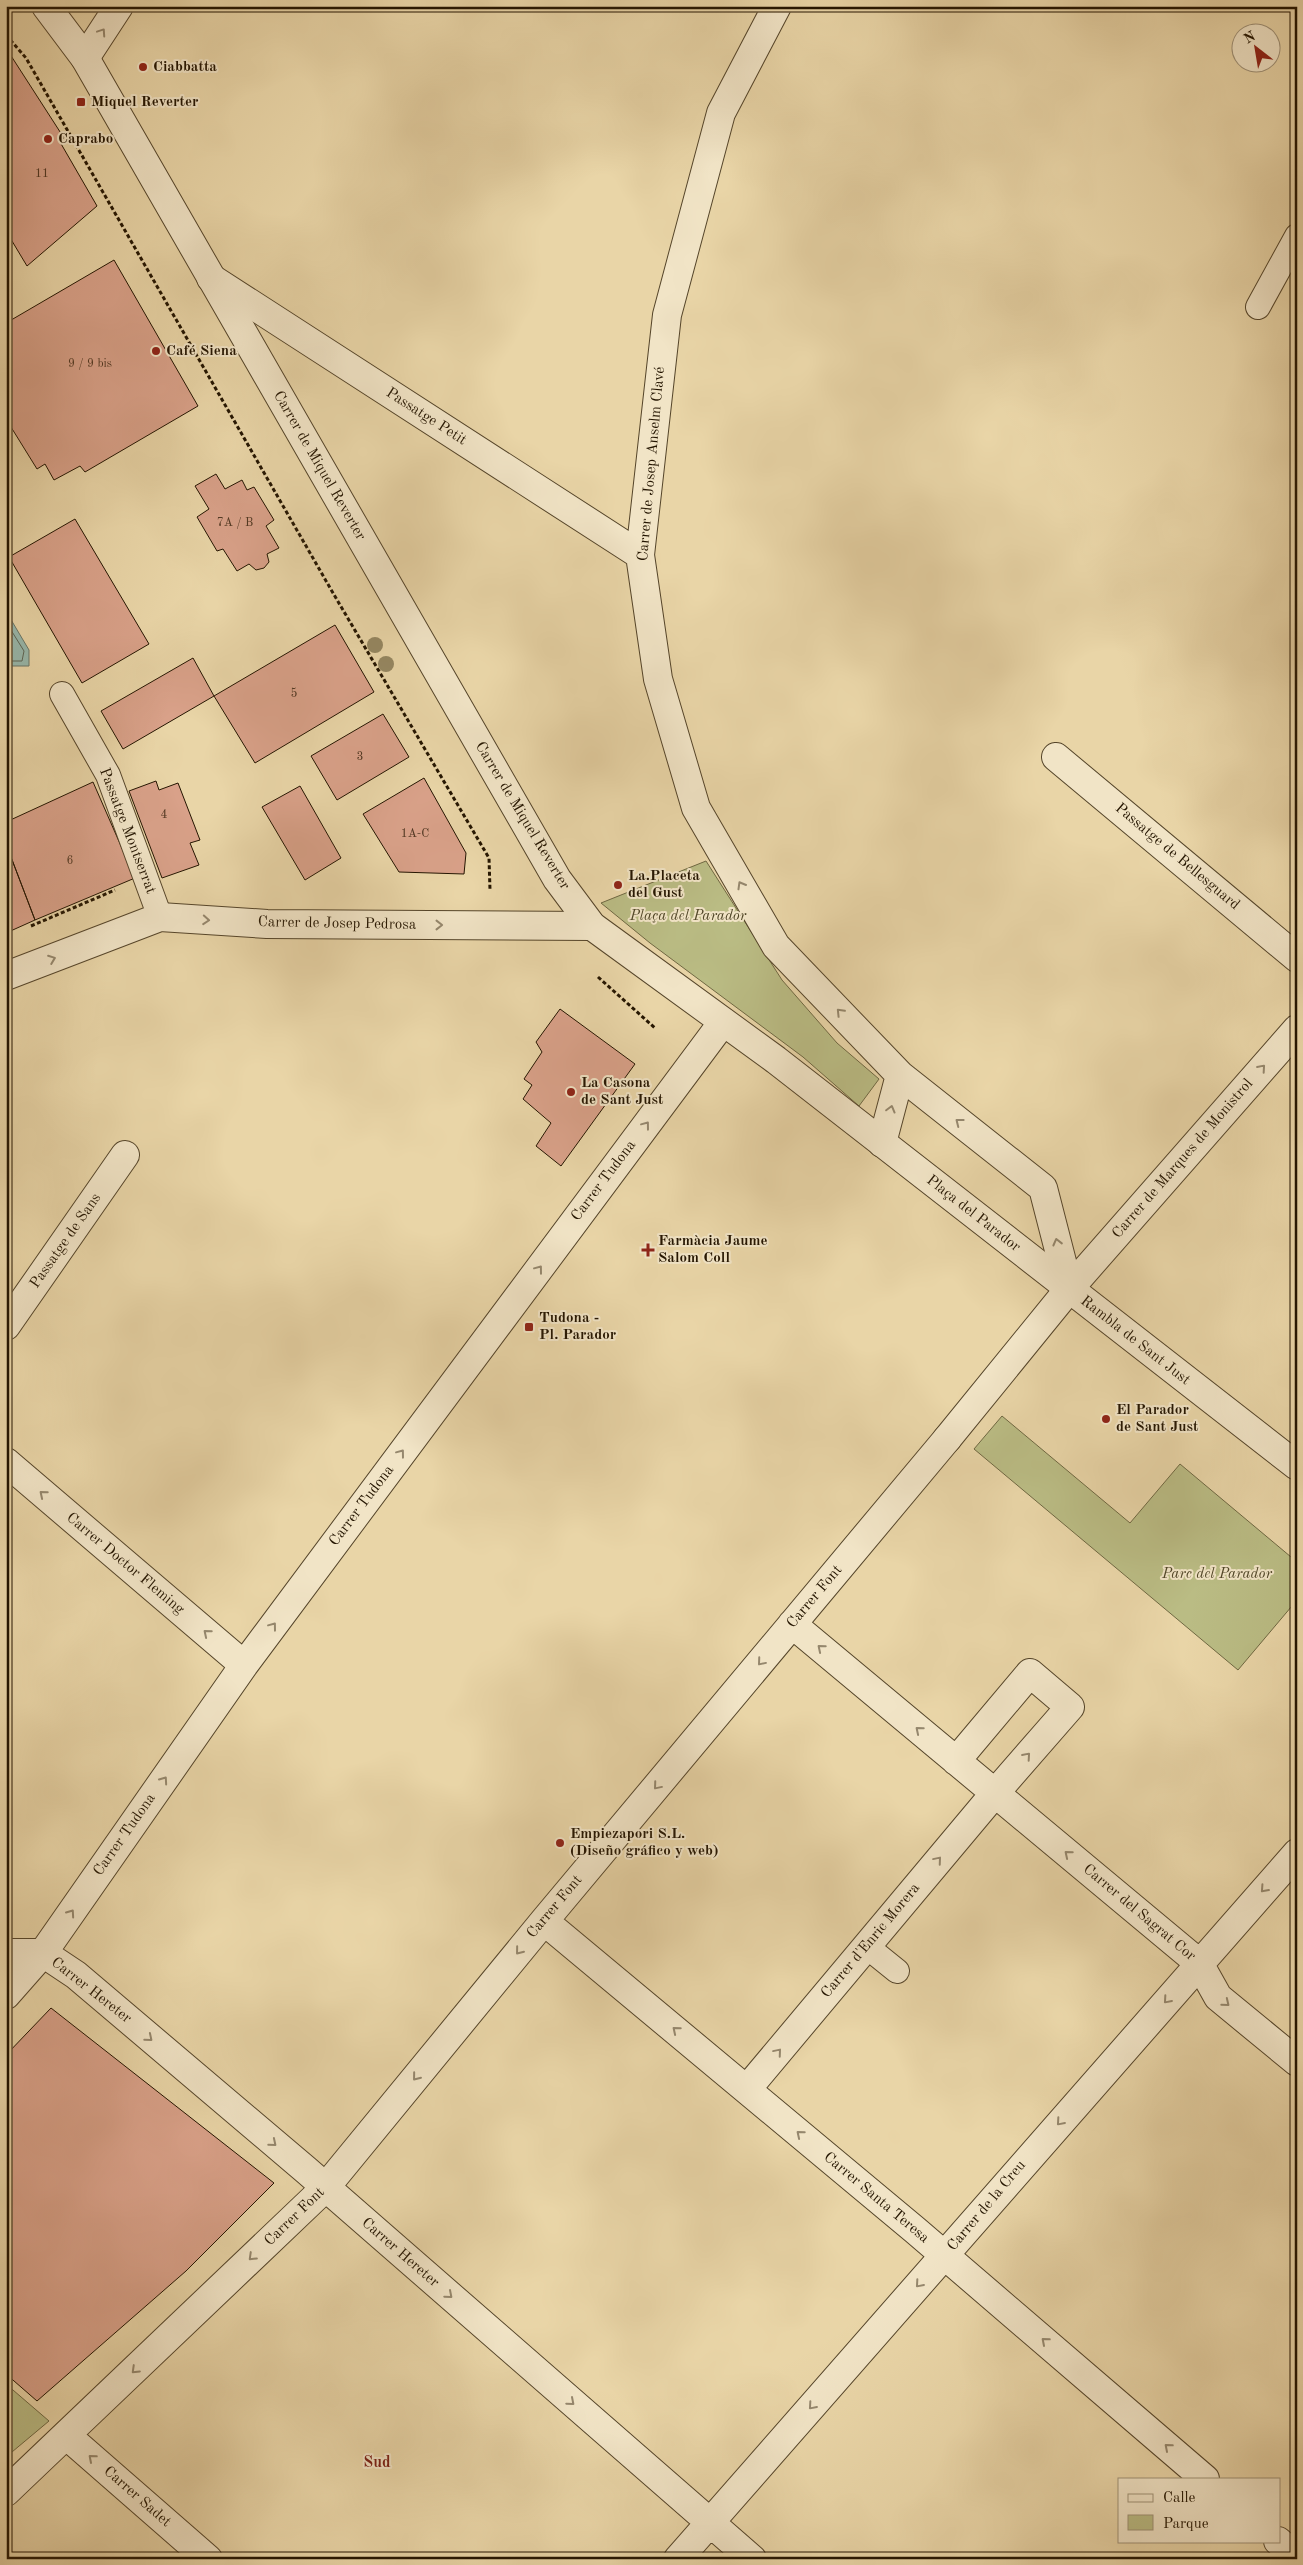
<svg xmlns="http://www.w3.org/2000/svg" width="1303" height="2565" viewBox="0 0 1303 2565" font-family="'Old Standard TT',serif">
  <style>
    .green { fill: #babc84; stroke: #6f6842 }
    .water { fill: #98b8ac; stroke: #6a7768 }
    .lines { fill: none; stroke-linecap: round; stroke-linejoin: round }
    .shore { stroke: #5e6656; stroke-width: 1 }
    .building { fill: #d9a189; stroke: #241501 }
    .service-casing { stroke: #55452a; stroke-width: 26 }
    .pedestrian-casing { stroke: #55452a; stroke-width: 30 }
    .minor-casing { stroke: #55452a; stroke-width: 30 }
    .tertiary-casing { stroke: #55452a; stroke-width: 30 }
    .path { stroke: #241501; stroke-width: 3; stroke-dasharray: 4 2.5; stroke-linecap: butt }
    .service { stroke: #f1e4c6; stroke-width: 24 }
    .pedestrian { stroke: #f1e4c6; stroke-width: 28 }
    .minor { stroke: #f1e4c6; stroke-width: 28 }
    .tertiary { stroke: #f1e4c6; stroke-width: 28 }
    .tree { fill: #958761 }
    .oneway { stroke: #95876d }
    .poi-dot { fill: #8f2418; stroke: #f1e4c6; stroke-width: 2 }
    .labels { text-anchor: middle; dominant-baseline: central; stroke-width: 4; stroke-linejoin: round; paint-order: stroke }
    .number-label { font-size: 12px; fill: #513823 }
    .poi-label { font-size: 15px; font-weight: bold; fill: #241501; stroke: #f1e4c6; text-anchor: start }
    .street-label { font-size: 15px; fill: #241501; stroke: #f1e4c6 }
    .park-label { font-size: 15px; font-style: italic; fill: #514728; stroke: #f1e4c6 }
    .neighbourhood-label { font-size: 16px; font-weight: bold; fill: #7a1f14; stroke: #f1e4c6 }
  </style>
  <rect width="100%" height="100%" fill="#e9d5a7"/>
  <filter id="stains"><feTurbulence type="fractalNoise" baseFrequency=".004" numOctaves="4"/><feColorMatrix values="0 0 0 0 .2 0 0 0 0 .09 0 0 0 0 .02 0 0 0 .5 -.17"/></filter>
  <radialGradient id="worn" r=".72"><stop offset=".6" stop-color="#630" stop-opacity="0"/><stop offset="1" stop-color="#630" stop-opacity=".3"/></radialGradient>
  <path class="green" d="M706 861 782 980 837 1043 879 1079 859 1106 803 1057 650 943 601 903Z
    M1002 1416 1130 1523 1180 1464 1297 1562V1600L1238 1670 974 1449Z
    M6 2384 49 2421 6 2457Z"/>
  <path class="water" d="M6 617 10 618 29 650V666H6Z"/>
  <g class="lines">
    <path class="shore" d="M6 622 24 651 22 661H6"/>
  </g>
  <path class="building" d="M6 48 64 138 60 142 97 206 27 266 6 231Z
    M114 260 198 406 85 472 80 466 54 480 45 464 37 469 6 419V323Z
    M216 474 225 489 242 480 247 490 254 487 274 520 266 526 279 548 267 554 269 562 264 568 256 570 249 564 237 571 223 549 217 551 197 517 209 509 195 486Z
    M75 519 149 644 82 683 9 557Z
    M335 625 374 692 255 763 214 696Z
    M193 658 214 696 123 749 101 711Z
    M383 714 409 757 337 800 311 756Z
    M424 778 466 853 464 874 399 872 363 814Z
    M156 781 159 790 178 783 200 840 190 843 199 865 162 878 129 791Z
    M93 782 135 878 35 920 6 844V822Z
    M300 786 341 858 305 880 262 807Z
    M6 844 35 920 6 933Z
    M560 1009 635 1064 561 1166 536 1146 551 1123 523 1099 532 1085 524 1079 542 1052 536 1042Z
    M51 2008 274 2183 186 2271 37 2401 6 2374V2055Z"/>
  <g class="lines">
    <defs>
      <path id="service" d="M1258 307 1297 236
        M62 694 108 775 160 917
        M866 1946 897 1971"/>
      <path id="pedestrian" d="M947 1439 1069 1289"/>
      <path id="minor" d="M777 6 721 113 667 315 640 555 658 679 696 808 776 946 900 1075 1043 1188 1069 1289
        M85 58 119 6
        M211 278 640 555
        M1056 757 1297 958
        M6 976 160 917 267 924 592 926
        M882 1143 900 1075
        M1069 1289 1297 1029
        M6 1326 125 1155
        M6 1462 244 1665
        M792 1624 1199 1963 1218 1997 1297 2062
        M544 1921 915 2230 1205 2479
        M6 1953H43
        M43 1953 76 1975 306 2170 752 2559
        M6 1995 43 1953 244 1665 723 1022
        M747 2089 995 1793 1070 1707 1030 1673 956 1761
        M66 2435 208 2559
        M6 2492 325 2188 544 1921 947 1439
        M1278 2541 1297 2557
        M678 2559 1297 1853"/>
      <path id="tertiary" d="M46 6 85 58 557 879 592 926 776 1060 1297 1466"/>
    </defs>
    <use href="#service" class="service-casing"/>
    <use href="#pedestrian" class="pedestrian-casing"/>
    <use href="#minor" class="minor-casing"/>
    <use href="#tertiary" class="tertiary-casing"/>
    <path class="path" d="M6 35 26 58 333 593 489 858 490 890
      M31 926 115 890
      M598 977 655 1028"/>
    <use href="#service" class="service"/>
    <use href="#pedestrian" class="pedestrian"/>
    <use href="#minor" class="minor"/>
    <use href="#tertiary" class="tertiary"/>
  </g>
  <g class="tree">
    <circle cx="375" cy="645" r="8"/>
    <circle cx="386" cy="664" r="8"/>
  </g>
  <defs><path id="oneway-chevron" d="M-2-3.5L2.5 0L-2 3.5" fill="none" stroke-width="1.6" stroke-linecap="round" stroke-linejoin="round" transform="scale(1.25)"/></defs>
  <g class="oneway">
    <use href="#oneway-chevron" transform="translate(102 32) rotate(-56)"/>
    <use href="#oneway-chevron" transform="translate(741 885) rotate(-120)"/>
    <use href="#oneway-chevron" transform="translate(206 920) rotate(4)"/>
    <use href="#oneway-chevron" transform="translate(439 925)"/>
    <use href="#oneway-chevron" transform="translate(52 959) rotate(-21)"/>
    <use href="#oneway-chevron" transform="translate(840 1012) rotate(-134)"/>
    <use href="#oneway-chevron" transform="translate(1262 1068) rotate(-49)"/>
    <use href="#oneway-chevron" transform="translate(891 1109) rotate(-75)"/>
    <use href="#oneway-chevron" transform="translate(959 1122) rotate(-142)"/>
    <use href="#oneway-chevron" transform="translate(646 1125) rotate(-53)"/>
    <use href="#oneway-chevron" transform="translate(1057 1242) rotate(-104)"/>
    <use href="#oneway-chevron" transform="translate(539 1269) rotate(-53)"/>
    <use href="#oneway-chevron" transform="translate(401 1453) rotate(-53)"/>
    <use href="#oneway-chevron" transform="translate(43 1494) rotate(-140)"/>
    <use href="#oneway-chevron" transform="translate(273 1626) rotate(-53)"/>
    <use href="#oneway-chevron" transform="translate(207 1633) rotate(-140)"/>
    <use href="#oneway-chevron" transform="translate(821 1648) rotate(-140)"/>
    <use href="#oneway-chevron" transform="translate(761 1662) rotate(130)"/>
    <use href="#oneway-chevron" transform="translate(919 1730) rotate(-140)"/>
    <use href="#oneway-chevron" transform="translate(1027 1756) rotate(-49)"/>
    <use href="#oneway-chevron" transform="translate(164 1780) rotate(-55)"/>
    <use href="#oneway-chevron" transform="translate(657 1786) rotate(130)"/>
    <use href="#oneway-chevron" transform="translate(1068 1854) rotate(-140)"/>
    <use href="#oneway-chevron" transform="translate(938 1860) rotate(-50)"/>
    <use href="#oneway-chevron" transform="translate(1264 1889) rotate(132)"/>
    <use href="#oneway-chevron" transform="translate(71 1913) rotate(-55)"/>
    <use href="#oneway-chevron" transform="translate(519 1951) rotate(129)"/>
    <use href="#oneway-chevron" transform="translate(1167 2000) rotate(131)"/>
    <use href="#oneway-chevron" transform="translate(1226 2003) rotate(39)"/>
    <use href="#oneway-chevron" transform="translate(676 2030) rotate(-140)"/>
    <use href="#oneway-chevron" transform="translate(149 2038) rotate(40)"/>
    <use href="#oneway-chevron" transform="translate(778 2052) rotate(-50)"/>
    <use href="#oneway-chevron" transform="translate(416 2077) rotate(129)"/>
    <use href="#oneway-chevron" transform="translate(1060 2122) rotate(131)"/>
    <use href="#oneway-chevron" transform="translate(800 2134) rotate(-140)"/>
    <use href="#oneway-chevron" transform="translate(273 2143) rotate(40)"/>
    <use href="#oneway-chevron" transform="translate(252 2257) rotate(136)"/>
    <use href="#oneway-chevron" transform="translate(919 2284) rotate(131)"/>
    <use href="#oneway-chevron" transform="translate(449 2295) rotate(41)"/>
    <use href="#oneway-chevron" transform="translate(1045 2341) rotate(-139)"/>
    <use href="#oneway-chevron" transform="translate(135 2370) rotate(136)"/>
    <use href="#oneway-chevron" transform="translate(571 2402) rotate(41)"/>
    <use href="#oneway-chevron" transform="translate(812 2406) rotate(131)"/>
    <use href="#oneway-chevron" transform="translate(1168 2447) rotate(-139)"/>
    <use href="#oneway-chevron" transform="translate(92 2458) rotate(-139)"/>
  </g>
  <g class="poi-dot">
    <circle cx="143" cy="67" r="5"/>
    <rect x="76" y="97" width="10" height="10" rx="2.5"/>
    <circle cx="48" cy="139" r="5"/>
    <circle cx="156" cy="351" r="5"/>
    <circle cx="618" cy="885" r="5"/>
    <circle cx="571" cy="1092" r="5"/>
    <path d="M645.5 1242.5h5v5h5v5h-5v5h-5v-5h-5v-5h5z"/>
    <rect x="524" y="1322" width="10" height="10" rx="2.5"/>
    <circle cx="1106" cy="1419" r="5"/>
    <circle cx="560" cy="1843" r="5"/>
  </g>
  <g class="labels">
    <g class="number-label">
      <text x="42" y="174">11</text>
      <text x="90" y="364">9 / 9 bis</text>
      <text x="235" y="523">7A / B</text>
      <text x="294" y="694">5</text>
      <text x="360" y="757">3</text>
      <text x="164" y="815">4</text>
      <text x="415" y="834">1A-C</text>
      <text x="70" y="861">6</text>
    </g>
    <g class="poi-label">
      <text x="153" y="67">Ciabbatta</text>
      <text x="91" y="102">Miquel Reverter</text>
      <text x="58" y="139">Caprabo</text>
      <text x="166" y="351">Café Siena</text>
      <text x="628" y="876">La.Placeta<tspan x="628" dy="17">del Gust</tspan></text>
      <text x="581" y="1083">La Casona<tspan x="581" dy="17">de Sant Just</tspan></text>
      <text x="658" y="1241">Farmàcia Jaume<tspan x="658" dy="17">Salom Coll</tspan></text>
      <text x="539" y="1318">Tudona -<tspan x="539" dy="17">Pl. Parador</tspan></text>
      <text x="1116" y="1410">El Parador<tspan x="1116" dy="17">de Sant Just</tspan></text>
      <text x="570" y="1834">Empiezapori S.L.<tspan x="570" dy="17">(Diseño gráfico y web)</tspan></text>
    </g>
    <g class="street-label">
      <text transform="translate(426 417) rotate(33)">Passatge Petit</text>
      <text transform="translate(652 464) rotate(-85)">Carrer de Josep Anselm Clavé</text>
      <text transform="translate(319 466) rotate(60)">Carrer de Miquel Reverter</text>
      <text transform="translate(522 816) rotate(59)">Carrer de Miquel Reverter</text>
      <text transform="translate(127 831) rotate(69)">Passatge Montserrat</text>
      <text transform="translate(1177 857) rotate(40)">Passatge de Bellesguard</text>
      <text transform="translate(337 924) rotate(1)">Carrer de Josep Pedrosa</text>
      <text transform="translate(1183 1159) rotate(-49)">Carrer de Marques de Monistrol</text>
      <text transform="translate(604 1181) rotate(-53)">Carrer Tudona</text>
      <text transform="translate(973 1214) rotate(38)">Plaça del Parador</text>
      <text transform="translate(66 1241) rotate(-55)">Passatge de Sans</text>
      <text transform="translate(1135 1341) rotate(38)">Rambla de Sant Just</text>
      <text transform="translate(362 1506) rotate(-53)">Carrer Tudona</text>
      <text transform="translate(125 1564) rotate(40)">Carrer Doctor Fleming</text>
      <text transform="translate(815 1597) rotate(-50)">Carrer Font</text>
      <text transform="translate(125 1835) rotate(-55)">Carrer Tudona</text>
      <text transform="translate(555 1907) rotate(-50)">Carrer Font</text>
      <text transform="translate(1139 1913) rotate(40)">Carrer del Sagrat Cor</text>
      <text transform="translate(871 1941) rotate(-50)">Carrer d'Enric Morera</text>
      <text transform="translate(91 1991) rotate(38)">Carrer Hereter</text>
      <text transform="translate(876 2198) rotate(40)">Carrer Santa Teresa</text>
      <text transform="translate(987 2206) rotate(-50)">Carrer de la Creu</text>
      <text transform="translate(295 2217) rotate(-44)">Carrer Font</text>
      <text transform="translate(400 2253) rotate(41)">Carrer Hereter</text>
      <text transform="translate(137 2497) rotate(41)">Carrer Sadet</text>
    </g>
    <g class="park-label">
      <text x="688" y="916">Plaça del Parador</text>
      <text x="1217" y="1574">Parc del Parador</text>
    </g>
    <g class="neighbourhood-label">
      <text x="377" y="2463">Sud</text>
    </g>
  </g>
  <rect width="1303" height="2565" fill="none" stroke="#e9d5a7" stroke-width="25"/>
  <rect x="8" y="8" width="1288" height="2550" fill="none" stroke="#241501" stroke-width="2.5"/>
  <rect x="12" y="12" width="1278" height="2540" fill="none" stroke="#241501"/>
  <rect x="1118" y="2478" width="162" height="65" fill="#f1e4c6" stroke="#9f9177"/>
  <rect x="1128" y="2494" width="25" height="8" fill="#f1e4c6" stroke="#9f9177"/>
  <text x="1163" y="2502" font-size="15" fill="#241501">Calle</text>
  <rect x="1128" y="2515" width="25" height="15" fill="#babc84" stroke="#9f9177"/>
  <text x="1163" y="2528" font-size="15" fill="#241501">Parque</text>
  <g transform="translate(1256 48) rotate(329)"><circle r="24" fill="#f1e4c6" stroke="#9f9177"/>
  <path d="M0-4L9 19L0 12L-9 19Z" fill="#8f2418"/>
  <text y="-8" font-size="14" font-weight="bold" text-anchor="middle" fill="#241501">N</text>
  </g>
  <rect width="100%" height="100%" filter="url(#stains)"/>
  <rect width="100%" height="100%" fill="url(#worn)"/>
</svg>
